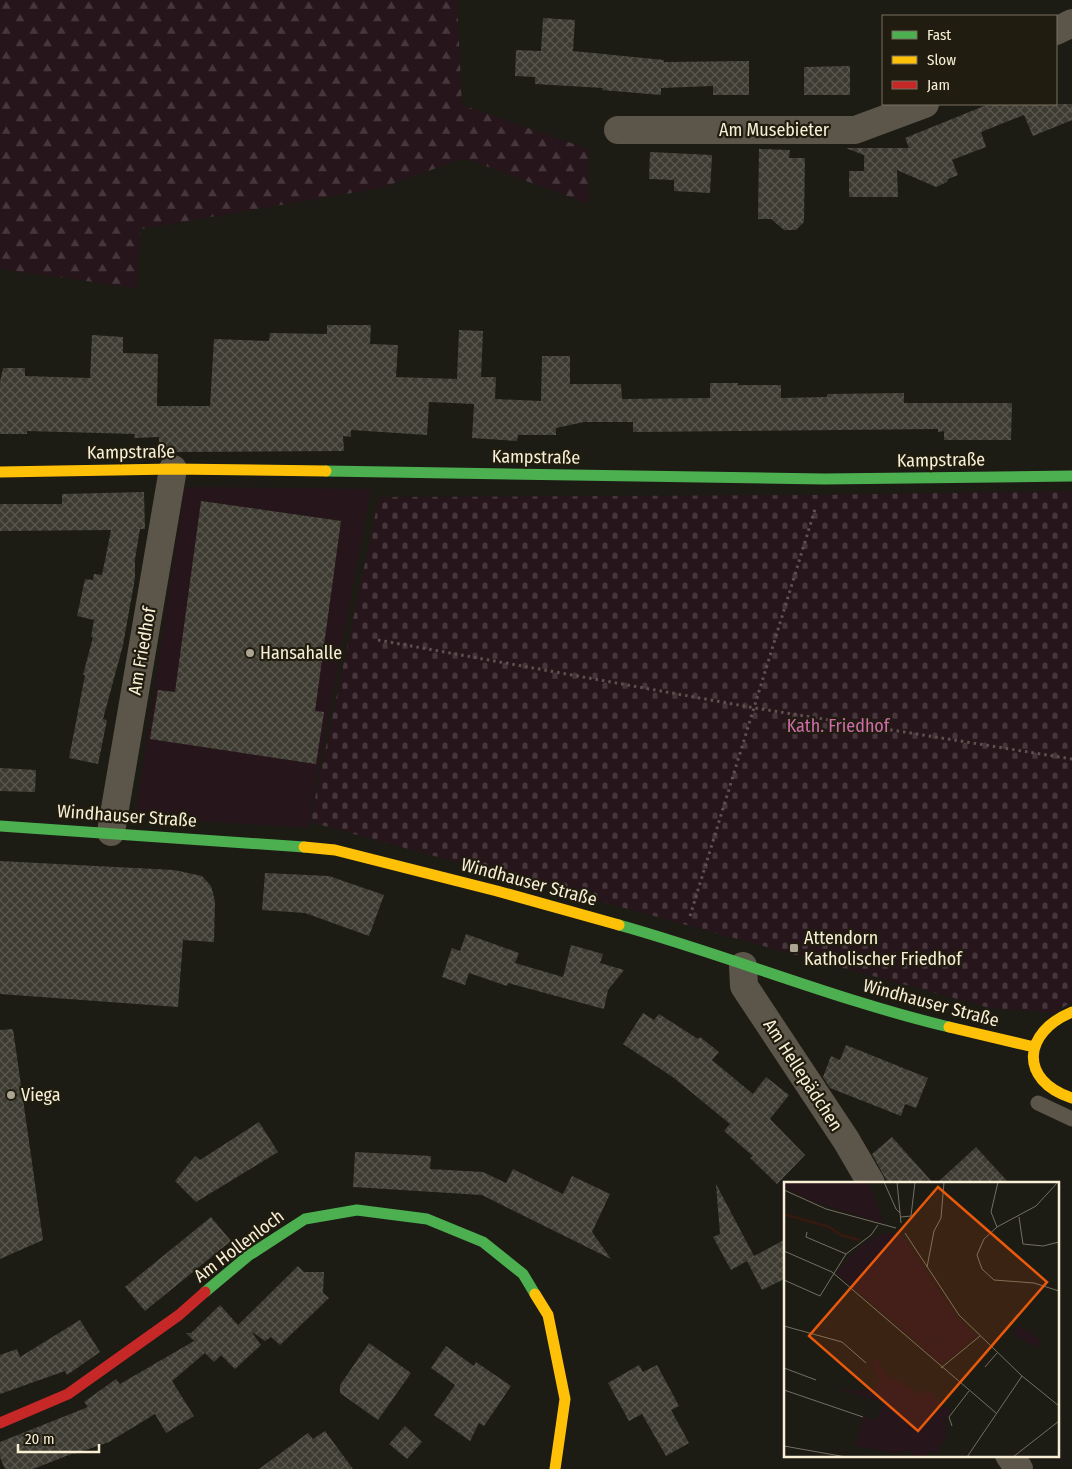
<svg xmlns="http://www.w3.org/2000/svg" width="1072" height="1469" viewBox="0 0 1072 1469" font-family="'Fira Sans Condensed',sans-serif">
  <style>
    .forest { fill: url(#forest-firs) }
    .cemetery { fill: url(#cemetery-stones) }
    .garden { fill: #27151c }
    .building { fill: url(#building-cross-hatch) }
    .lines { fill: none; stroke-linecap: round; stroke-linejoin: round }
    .path { stroke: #5e514e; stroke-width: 3; stroke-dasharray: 2.5 4; stroke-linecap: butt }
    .lane { stroke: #5c564a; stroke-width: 15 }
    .street { stroke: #5c564a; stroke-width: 28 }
    .fast { stroke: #4caf50; stroke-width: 11 }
    .slow { stroke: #ffc107; stroke-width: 11 }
    .jam { stroke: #c62828; stroke-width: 11 }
    .poi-dot { fill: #aca591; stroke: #201d10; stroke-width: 2 }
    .labels { text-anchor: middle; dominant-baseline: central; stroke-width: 4.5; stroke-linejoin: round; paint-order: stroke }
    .street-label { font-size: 18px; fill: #f9efd5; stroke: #201d10 }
    .poi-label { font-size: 18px; fill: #f9efd5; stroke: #201d10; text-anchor: start }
    .park-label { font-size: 18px; fill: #cf6baa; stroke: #201d10 }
    .inset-river { fill: none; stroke: #361a10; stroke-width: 2.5 }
    .inset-road { fill: none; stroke: #747061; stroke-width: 1 }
    .view { fill: #e8590c; fill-opacity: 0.15; stroke: #e8590c; stroke-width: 2.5 }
    .inset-edge { fill: none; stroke: #f9efd5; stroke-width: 2.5 }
  </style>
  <defs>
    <pattern id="forest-firs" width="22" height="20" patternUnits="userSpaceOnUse" patternTransform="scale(1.25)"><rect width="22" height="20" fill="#27151c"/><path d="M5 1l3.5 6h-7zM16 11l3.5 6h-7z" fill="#47373c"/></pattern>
    <pattern id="cemetery-stones" width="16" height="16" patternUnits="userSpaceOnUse" patternTransform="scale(1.25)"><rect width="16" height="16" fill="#27151c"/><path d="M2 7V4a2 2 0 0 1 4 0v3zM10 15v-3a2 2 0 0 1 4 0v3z" fill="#47373c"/></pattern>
    <pattern id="building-cross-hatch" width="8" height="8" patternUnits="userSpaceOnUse" patternTransform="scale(1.25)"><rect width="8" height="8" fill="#3e3c32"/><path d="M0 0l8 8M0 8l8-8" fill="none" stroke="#5b584f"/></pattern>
  </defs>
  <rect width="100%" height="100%" fill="#1c1b14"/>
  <path class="forest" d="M0 0H457L462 105 588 149 589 204 464 158 381 188 140 229 137 288 0 269Z"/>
  <path class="cemetery" d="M1072 491V1002L1054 1013 990 1008 310 822 379 497 819 495Z"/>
  <path class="garden" d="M185 487 371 489 308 828 135 817Z"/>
  <path class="building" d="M543 18 575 20 573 51 664 60V62L749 61V95H713V86L661 88V95L602 90 603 88 535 84V77L515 76 516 50 541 51Z
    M850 66V95H804V67Z
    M989 104H1072V120L1033 136 1024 115 981 132 986 147 952 160 958 175 948 179 947 182 936 187 897 170 898 197H849V171H864V156H866L846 148H909L905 138Z
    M759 149 790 150 789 158H805L804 222 796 230H784L771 219H758Z
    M650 152 712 155 710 193 674 191V180L649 179Z
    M327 325H371L370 344 398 345 396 377 457 379 459 330 483 331 481 377H496L495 399 541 401 542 356H570V384H621L622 399 710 398V383H738V385H781V398L827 397V394L904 393V403H1012L1011 440H944V431L938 432V429L633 432V422H584L556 428V435H518L517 441 472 438 474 404 429 402 427 435 351 430V437L343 436 344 451 159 452V437L134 438 135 434 27 431V434H0V382L3 368H25V376L90 378 92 335 123 337V353L158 354 157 406H210L214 339 269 341 270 333 327 334Z
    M144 492 145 529H140L135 559V578L123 645 103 719 107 720 98 764 69 758 85 675H83L93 637H91L94 620 77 616 85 579 93 580 94 574 102 575 111 530 0 531V504H62V494Z
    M201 501 341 521 315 711 324 712 316 764 150 739 158 690 175 692Z
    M0 768 36 770 35 792 0 791Z
    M0 861 174 870 202 876 211 886 215 901 214 942 183 940 178 1007 0 994Z
    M265 873 329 876 384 895 369 936 305 913 262 910Z
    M466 934 519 953 515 963 563 977 571 945 603 954 600 963 624 970 608 990 604 1009 508 983 507 986 469 973 465 985 442 977 452 948 460 951Z
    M643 1013 654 1020 659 1014 698 1039 700 1037 719 1052 712 1060 753 1094 766 1077 789 1095 770 1119 805 1155 777 1184 750 1158 753 1156 724 1131 730 1124 674 1078 623 1044Z
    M13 1029 43 1240 0 1259V1030Z
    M846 1045 928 1078 916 1108 905 1104 901 1116 830 1088 823 1077 831 1056 840 1060Z
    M259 1122 278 1152 196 1202 175 1181 195 1156 200 1160Z
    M892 1137 917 1165 933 1183H888L872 1154Z
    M976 1147 1009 1183H937Z
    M355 1152 431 1156 430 1169 483 1172 506 1183 513 1169 563 1194 572 1176 610 1194 592 1232 611 1259 482 1195 353 1187Z
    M716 1184 754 1256 786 1239V1278L762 1290 747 1261 731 1270 713 1237 720 1234Z
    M211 1217 231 1241 145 1311 125 1287Z
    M298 1266 304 1272H324L323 1293 329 1298 280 1345 271 1337 265 1341 251 1331 261 1345 235 1369 221 1355 214 1362 205 1353 172 1381 194 1416 166 1433 155 1414 109 1442 74 1454V1453L33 1469H5L0 1457V1442L88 1407 84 1402 116 1379 120 1384 194 1341 186 1333H191L220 1305 238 1325Z
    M80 1320 100 1352 67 1375 65 1371 0 1394V1355L17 1349 20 1357Z
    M369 1343 411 1373 378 1420 340 1393V1385Z
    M446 1346 474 1366 476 1362 511 1386 484 1426 479 1423 470 1441 434 1415 455 1385 431 1368Z
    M639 1365 643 1372 657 1365 679 1406 671 1410 689 1443 666 1456 642 1414 629 1421 608 1383Z
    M405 1426 422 1442 407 1459 389 1444Z
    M325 1431 353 1469H259L308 1433 313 1439Z"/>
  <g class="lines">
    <path class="path" d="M378 640 755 708 1072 759
      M690 916 816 506"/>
    <path class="lane" d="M1038 1103 1072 1119"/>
    <path class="street" d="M1056 31 1072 23
      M618 130H855L925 104
      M111 832 173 469
      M743 966 744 986 846 1140 871 1183
      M1009 1455 1019 1469"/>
    <path class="fast" d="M326 471 824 479 1072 476
      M0 826 304 847
      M619 925C730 956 836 1000 949 1027
      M205 1292 248 1256 305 1219 357 1210 427 1219 483 1242 523 1274 535 1294"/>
    <path class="slow" d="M0 472 173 469 326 471
      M304 847 335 850 497 891 619 925
      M1072 1012C1023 1032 1018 1080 1072 1098
      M949 1027 1034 1047
      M535 1294 548 1315 565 1399 555 1469"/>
    <path class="jam" d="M0 1423 68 1394 179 1315 205 1292"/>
  </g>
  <g class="poi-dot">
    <circle cx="250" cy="653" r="5"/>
    <rect x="789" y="943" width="10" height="10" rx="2.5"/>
    <circle cx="11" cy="1095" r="5"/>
  </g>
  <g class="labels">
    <g class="street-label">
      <text x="774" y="130">Am Musebieter</text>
      <text transform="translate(131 452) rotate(-1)">Kampstraße</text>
      <text transform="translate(536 457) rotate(1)">Kampstraße</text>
      <text transform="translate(941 460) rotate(-1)">Kampstraße</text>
      <text transform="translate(142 651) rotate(-80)">Am Friedhof</text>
      <text transform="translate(127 816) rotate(4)">Windhauser Straße</text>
      <text transform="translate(529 882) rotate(15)">Windhauser Straße</text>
      <text transform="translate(931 1003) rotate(15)">Windhauser Straße</text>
      <text transform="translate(803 1075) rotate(57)">Am Hellepädchen</text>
      <text transform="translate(239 1246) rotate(-37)">Am Hollenloch</text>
    </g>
    <g class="poi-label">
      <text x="260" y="653">Hansahalle</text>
      <text x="804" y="938">Attendorn<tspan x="804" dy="21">Katholischer Friedhof</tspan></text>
      <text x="21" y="1095">Viega</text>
    </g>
    <g class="park-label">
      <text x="838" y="726">Kath. Friedhof</text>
    </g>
  </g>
  <g transform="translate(784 1182)">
    <rect width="275" height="275" fill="#1c1b14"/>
    <path d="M0 0H81L89 10 100 42 28 19 0 5Z" fill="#27151c"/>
    <path d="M92 176 101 192 139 213 145 207 161 226 168 227 161 238 162 256 152 272 145 268 141 275H132L125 268 112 271 71 264 80 234 93 238 99 220 55 208 87 209 96 197 87 182Z" fill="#27151c"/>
    <path d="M101 51 116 53 122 59 175 138 139 165 52 91 77 63Z" fill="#27151c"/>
    <path d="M175 137 192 154 158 183 139 166ZM234 143 257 158 252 166 229 151Z" fill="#27151c"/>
    <path class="inset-river" d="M0 32 45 45 57 53 76 58"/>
    <path class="inset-road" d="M100 0 112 27 116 31M113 0 117 41M274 0 252 24 213 45 200 57 193 73 198 87 210 98 250 101 275 109M0 8 42 27 112 46M117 35 127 34 131 0M235 35 239 62 259 64 275 60M213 45 207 30 214 0M23 50 22 55 62 72M121 51 175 133 238 194 183 275M0 69 48 90 212 231M143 85 150 49 157 36 160 0M0 98 36 114 62 72 87 53 94 43M0 144 58 160 82 181M201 185 213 171M0 186 32 198M157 186 196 154M238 194 275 224M0 208 79 235M168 244 165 235 185 209M0 264 62 275M229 275 275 239"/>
    <path class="view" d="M154 5 263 100 134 249 25 154Z"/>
    <rect width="275" height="275" class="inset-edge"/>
  </g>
  <rect x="882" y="15" width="175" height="90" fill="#201d10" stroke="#77715f"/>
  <rect x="892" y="31" width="25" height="8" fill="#4caf50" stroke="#77715f"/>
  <text x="927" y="40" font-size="15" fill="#f9efd5">Fast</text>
  <rect x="892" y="56" width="25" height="8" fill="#ffc107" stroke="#77715f"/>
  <text x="927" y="65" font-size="15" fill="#f9efd5">Slow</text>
  <rect x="892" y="81" width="25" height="8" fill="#c62828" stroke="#77715f"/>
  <text x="927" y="90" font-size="15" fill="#f9efd5">Jam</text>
  <path d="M18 1444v8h81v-8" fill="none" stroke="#f9efd5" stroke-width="2.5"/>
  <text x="25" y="1444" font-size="15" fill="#f9efd5" stroke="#201d10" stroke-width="4" paint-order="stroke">20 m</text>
</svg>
